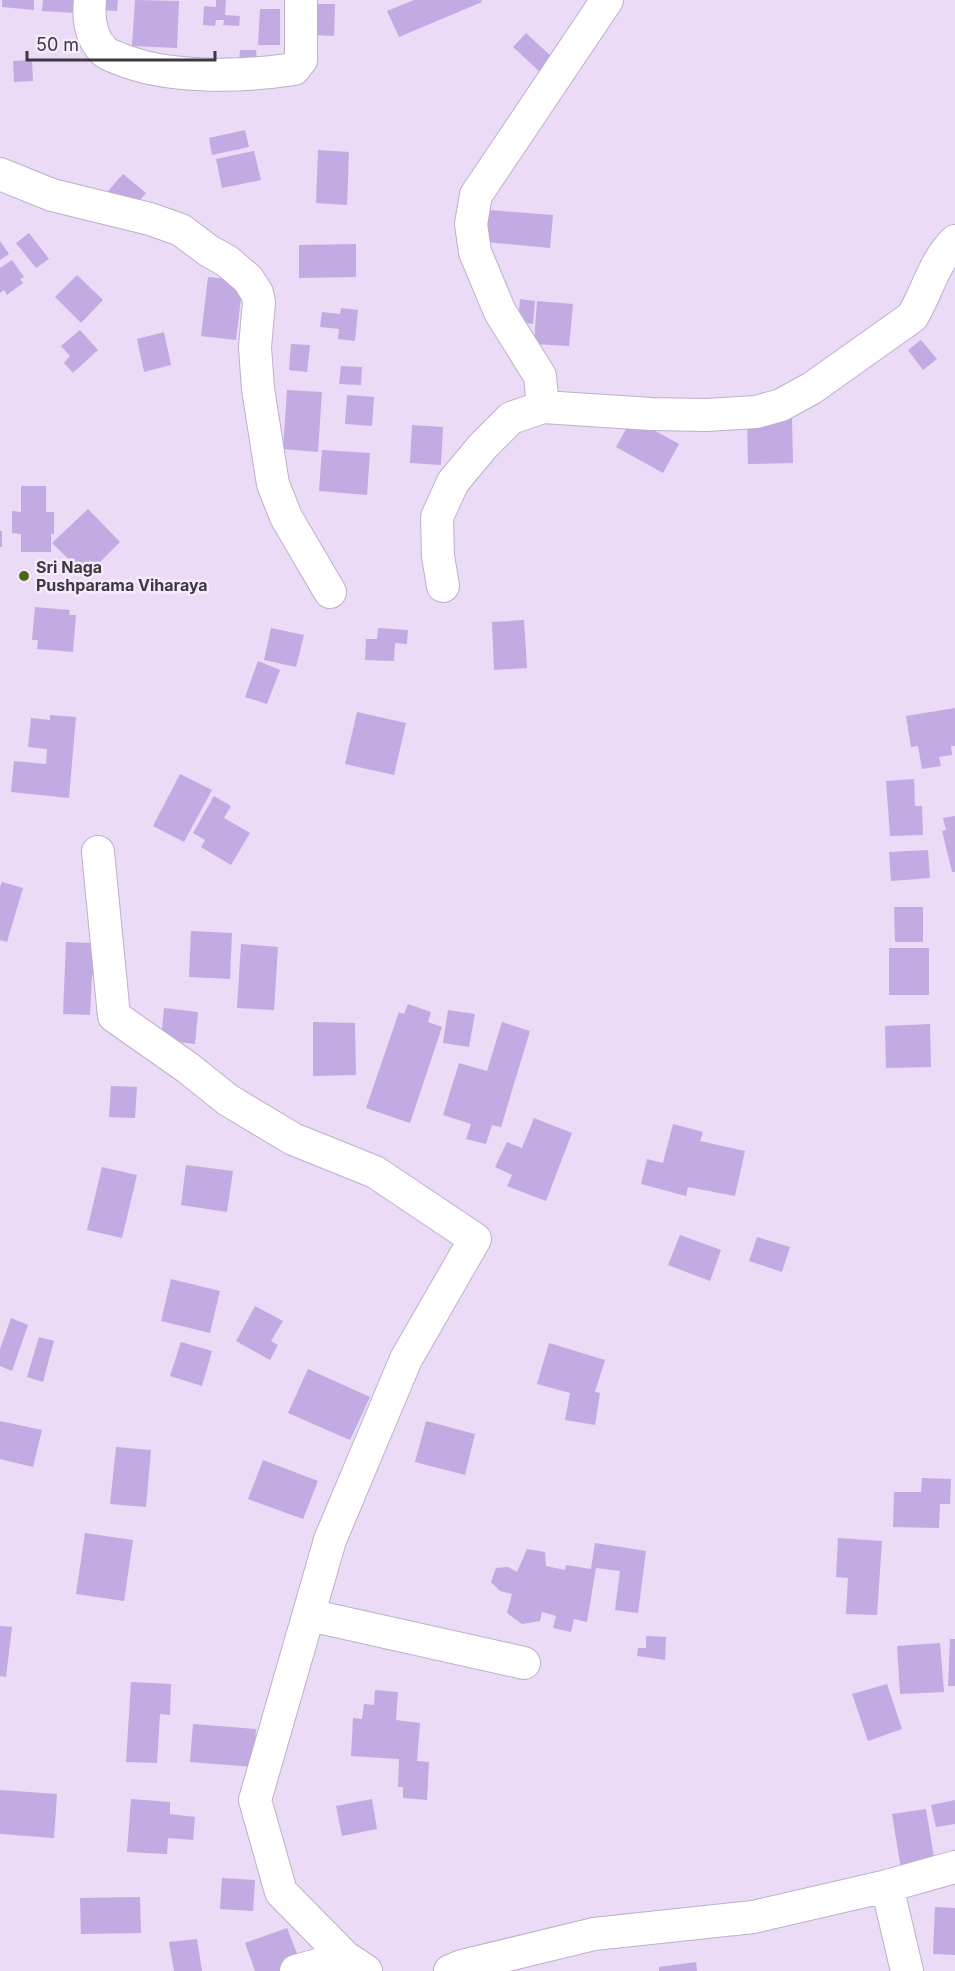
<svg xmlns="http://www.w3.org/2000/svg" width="955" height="1971" viewBox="0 0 955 1971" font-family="Inter,sans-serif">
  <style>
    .building { fill: #c2aae2 }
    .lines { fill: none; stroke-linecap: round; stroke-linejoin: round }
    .minor-casing { stroke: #beafca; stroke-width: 34 }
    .minor { stroke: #fff; stroke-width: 32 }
    .poi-dot { fill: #4f6716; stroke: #f4ebfc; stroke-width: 2 }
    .labels { text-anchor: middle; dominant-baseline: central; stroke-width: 5; stroke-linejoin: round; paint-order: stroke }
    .poi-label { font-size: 16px; font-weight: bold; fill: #3e3842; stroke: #f4ebfc; text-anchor: start }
  </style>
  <rect width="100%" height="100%" fill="#ebdbf6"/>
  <path class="building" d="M2 0H34V10L2 7Z
    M43 0H76L75 13 42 11Z
    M101 0H118L117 11 101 10Z
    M135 0 179 1 177 48 132 46Z
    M216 0H226L225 15 240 16 239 26 223 25 224 20H216L215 26 203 25 204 6 216 7Z
    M414 0H481L482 2 399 37 387 11Z
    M315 4H335L334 36 314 35Z
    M260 9H280V45H258Z
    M526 33 552 57 539 71 513 47Z
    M240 50H256L257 61H239Z
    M32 60 33 81 14 82 13 61Z
    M245 130 249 147 212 155 209 138Z
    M318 150 349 152 347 205 316 203Z
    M254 151 261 180 222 188 216 159Z
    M123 174 146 193 132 210 108 191Z
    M488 210 553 215 550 248 485 242Z
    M29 233 49 259 36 268 16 243Z
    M0 241 9 254 0 260Z
    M356 244V277L299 278V245Z
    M12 260 24 277 20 279 23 283 7 295 4 290 0 293V268Z
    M77 275 103 300 81 323 55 297Z
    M208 277 243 281 236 340 201 336Z
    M520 299 535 301 533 324 518 322Z
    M537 301 573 304 569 346 534 344Z
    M341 308 358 310 355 341 338 339 339 329 320 327 322 312 340 314Z
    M80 330 98 350 73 373 64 363 70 356 61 346Z
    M164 332 171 365 144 372 137 339Z
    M921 340 937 359 923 370 908 350Z
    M291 344 310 345 307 372 289 370Z
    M341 366 362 367 361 385 339 384Z
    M287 390 322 392 318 452 283 449Z
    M347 395 374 397 372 426 345 424Z
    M632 418 679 444 663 473 616 447Z
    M792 418 793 463 748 464 747 420Z
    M412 425 443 427 441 465 410 463Z
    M322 450 370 453 367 495 319 491Z
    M21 486H46V512H54V534H51V552H21V534L12 533V511L21 512Z
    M88 509 120 542 86 576 52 543Z
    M0 531H2V547H0Z
    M35 607 70 610 69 615H76L73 652 37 649 38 640H32Z
    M524 620 527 668 494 670 492 622Z
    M271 628 304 635 296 667 264 660Z
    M378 628 408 630 407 644 395 643 394 661 365 660 366 639H377Z
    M258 661 280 670 267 704 245 697Z
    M955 708V746H951L952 755 939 757 941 766 922 769 918 746 911 747 906 716Z
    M357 712 406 723 394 775 345 764Z
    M50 715 76 717 69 798 11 792 14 761 46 764 47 749 28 747 31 718 50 720Z
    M180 774 212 790 184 842 153 826Z
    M914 779 915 806H922L923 835 890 836 886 781Z
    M214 796 231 806 224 818 250 833 231 865 201 847 205 840 193 833Z
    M955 816V872H952L942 831 946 830 943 818Z
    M928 850 930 878 891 881 889 852Z
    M2 882 23 888 7 942 0 940V887Z
    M894 907H923V942H895Z
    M191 931 232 933 230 979 189 977Z
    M66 942 93 943 101 976 92 975 90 1015 63 1014Z
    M241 944 278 947 274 1010 237 1008Z
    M889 948H929V995H889Z
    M408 1004 431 1012 428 1022 442 1027 410 1123 366 1108 399 1012 404 1014Z
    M164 1008 198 1012 195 1044 161 1040Z
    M448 1010 475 1014 469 1047 443 1043Z
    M313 1022 355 1023 356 1075 313 1076Z
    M502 1022 530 1031 501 1127 492 1125 486 1144 466 1139 471 1124 443 1115 459 1063 487 1071Z
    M930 1024 931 1067 886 1068 885 1026Z
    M111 1086 137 1087 135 1118 109 1117Z
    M534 1118 572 1133 546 1201 507 1186 512 1175 495 1167 507 1142 522 1148Z
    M673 1124 703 1132 700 1141 745 1151 735 1196 688 1187 686 1196 641 1184 647 1159 663 1163Z
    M186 1165 233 1171 227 1212 181 1205Z
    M102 1167 137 1175 122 1238 87 1230Z
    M680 1235 721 1250 710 1281 668 1265Z
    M757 1237 790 1247 782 1272 749 1261Z
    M171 1279 220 1291 210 1333 161 1321Z
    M255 1306 283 1321 271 1341 278 1345 270 1360 236 1341Z
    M11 1318 28 1325 12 1371 0 1366V1349Z
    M39 1337 54 1341 43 1382 27 1377Z
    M181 1342 212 1351 202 1386 170 1376Z
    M549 1343 605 1360 595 1392 600 1393 595 1425 565 1420 570 1393 537 1384Z
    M308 1369 370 1397 350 1440 288 1413Z
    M0 1421 42 1430 33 1467 0 1459Z
    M426 1421 475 1434 465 1475 415 1462Z
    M116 1447 151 1450 146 1507 110 1504Z
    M263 1460 318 1481 303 1519 248 1499Z
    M922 1478 951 1479 950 1504H940L939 1528 893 1527 894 1492H921Z
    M85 1533 133 1540 124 1601 76 1594Z
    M838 1538 882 1541 877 1615 846 1614 848 1578 836 1577Z
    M595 1543 646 1551 638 1613 615 1610 620 1571 596 1568 587 1622 574 1619 571 1632 553 1628 556 1616 542 1612 540 1621 522 1624 507 1613 512 1594 500 1591 491 1582 496 1568 508 1567 517 1572 527 1549 545 1552 546 1566 565 1570 566 1565 591 1569Z
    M0 1626 12 1627 6 1677 0 1676Z
    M646 1636 666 1637 665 1660 637 1656 638 1648H646Z
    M950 1639H955V1686H948Z
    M940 1643 944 1692 900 1694 897 1646Z
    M131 1682 171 1684 170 1715 160 1714 157 1763 126 1762Z
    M887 1684 902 1729 868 1741 852 1694Z
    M375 1690 398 1692 396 1720 420 1723 417 1761 429 1762 427 1800 403 1798V1787H398L399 1759 351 1756 353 1718 362 1719 364 1704 374 1705Z
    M193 1724 256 1729 254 1767 190 1762Z
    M0 1790 57 1794 54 1838 0 1834Z
    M131 1799 170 1802V1814L195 1817 193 1840 168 1838 167 1854 127 1852Z
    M372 1799 377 1829 342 1836 336 1806Z
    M955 1800V1824L936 1827 931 1805Z
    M926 1809 935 1864 901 1869 892 1814Z
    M222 1878 255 1880 253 1911 220 1909Z
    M140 1897 141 1933 81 1934 80 1898Z
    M935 1907 955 1908V1955L933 1954Z
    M287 1928 301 1964 282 1971H255L245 1943Z
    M197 1939 202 1971H174L169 1942Z
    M696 1962 697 1971H659V1967Z"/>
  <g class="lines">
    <defs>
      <path id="minor" d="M90 0C88 19 90 37 104 51 108 55 115 57 120 59 168 79 242 77 294 69L301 60V0
        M0 174 52 195 150 219 181 230 209 251 227 261 248 279 257 293 259 302 255 347 258 389 273 484 286 517 330 592
        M543 407 540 376 500 312 475 252 471 224 476 195 607 0
        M443 586 438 556 437 517 453 482 483 446 511 418 543 407 651 414 706 415 756 412 781 405 812 388 912 317C927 293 934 261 955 241
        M98 852 114 1016 188 1068 228 1100 293 1139 375 1172 475 1239 406 1359 330 1540 255 1800 281 1892 345 1957 366 1971
        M309 1615 524 1663
        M887 1886 955 1867
        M296 1971 345 1957
        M450 1971 462 1966 594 1934 753 1917 887 1886 907 1971"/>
    </defs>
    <use href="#minor" class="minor-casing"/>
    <use href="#minor" class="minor"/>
  </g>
  <circle class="poi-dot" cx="24" cy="576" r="6"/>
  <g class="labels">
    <g class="poi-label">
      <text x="36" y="567">Sri Naga<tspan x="36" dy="18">Pushparama Viharaya</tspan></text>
    </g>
  </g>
  <path d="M27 51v9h188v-9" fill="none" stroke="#3e3842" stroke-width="3"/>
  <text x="36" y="51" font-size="18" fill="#3e3842" stroke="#f4ebfc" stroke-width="4.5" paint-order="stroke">50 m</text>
</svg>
